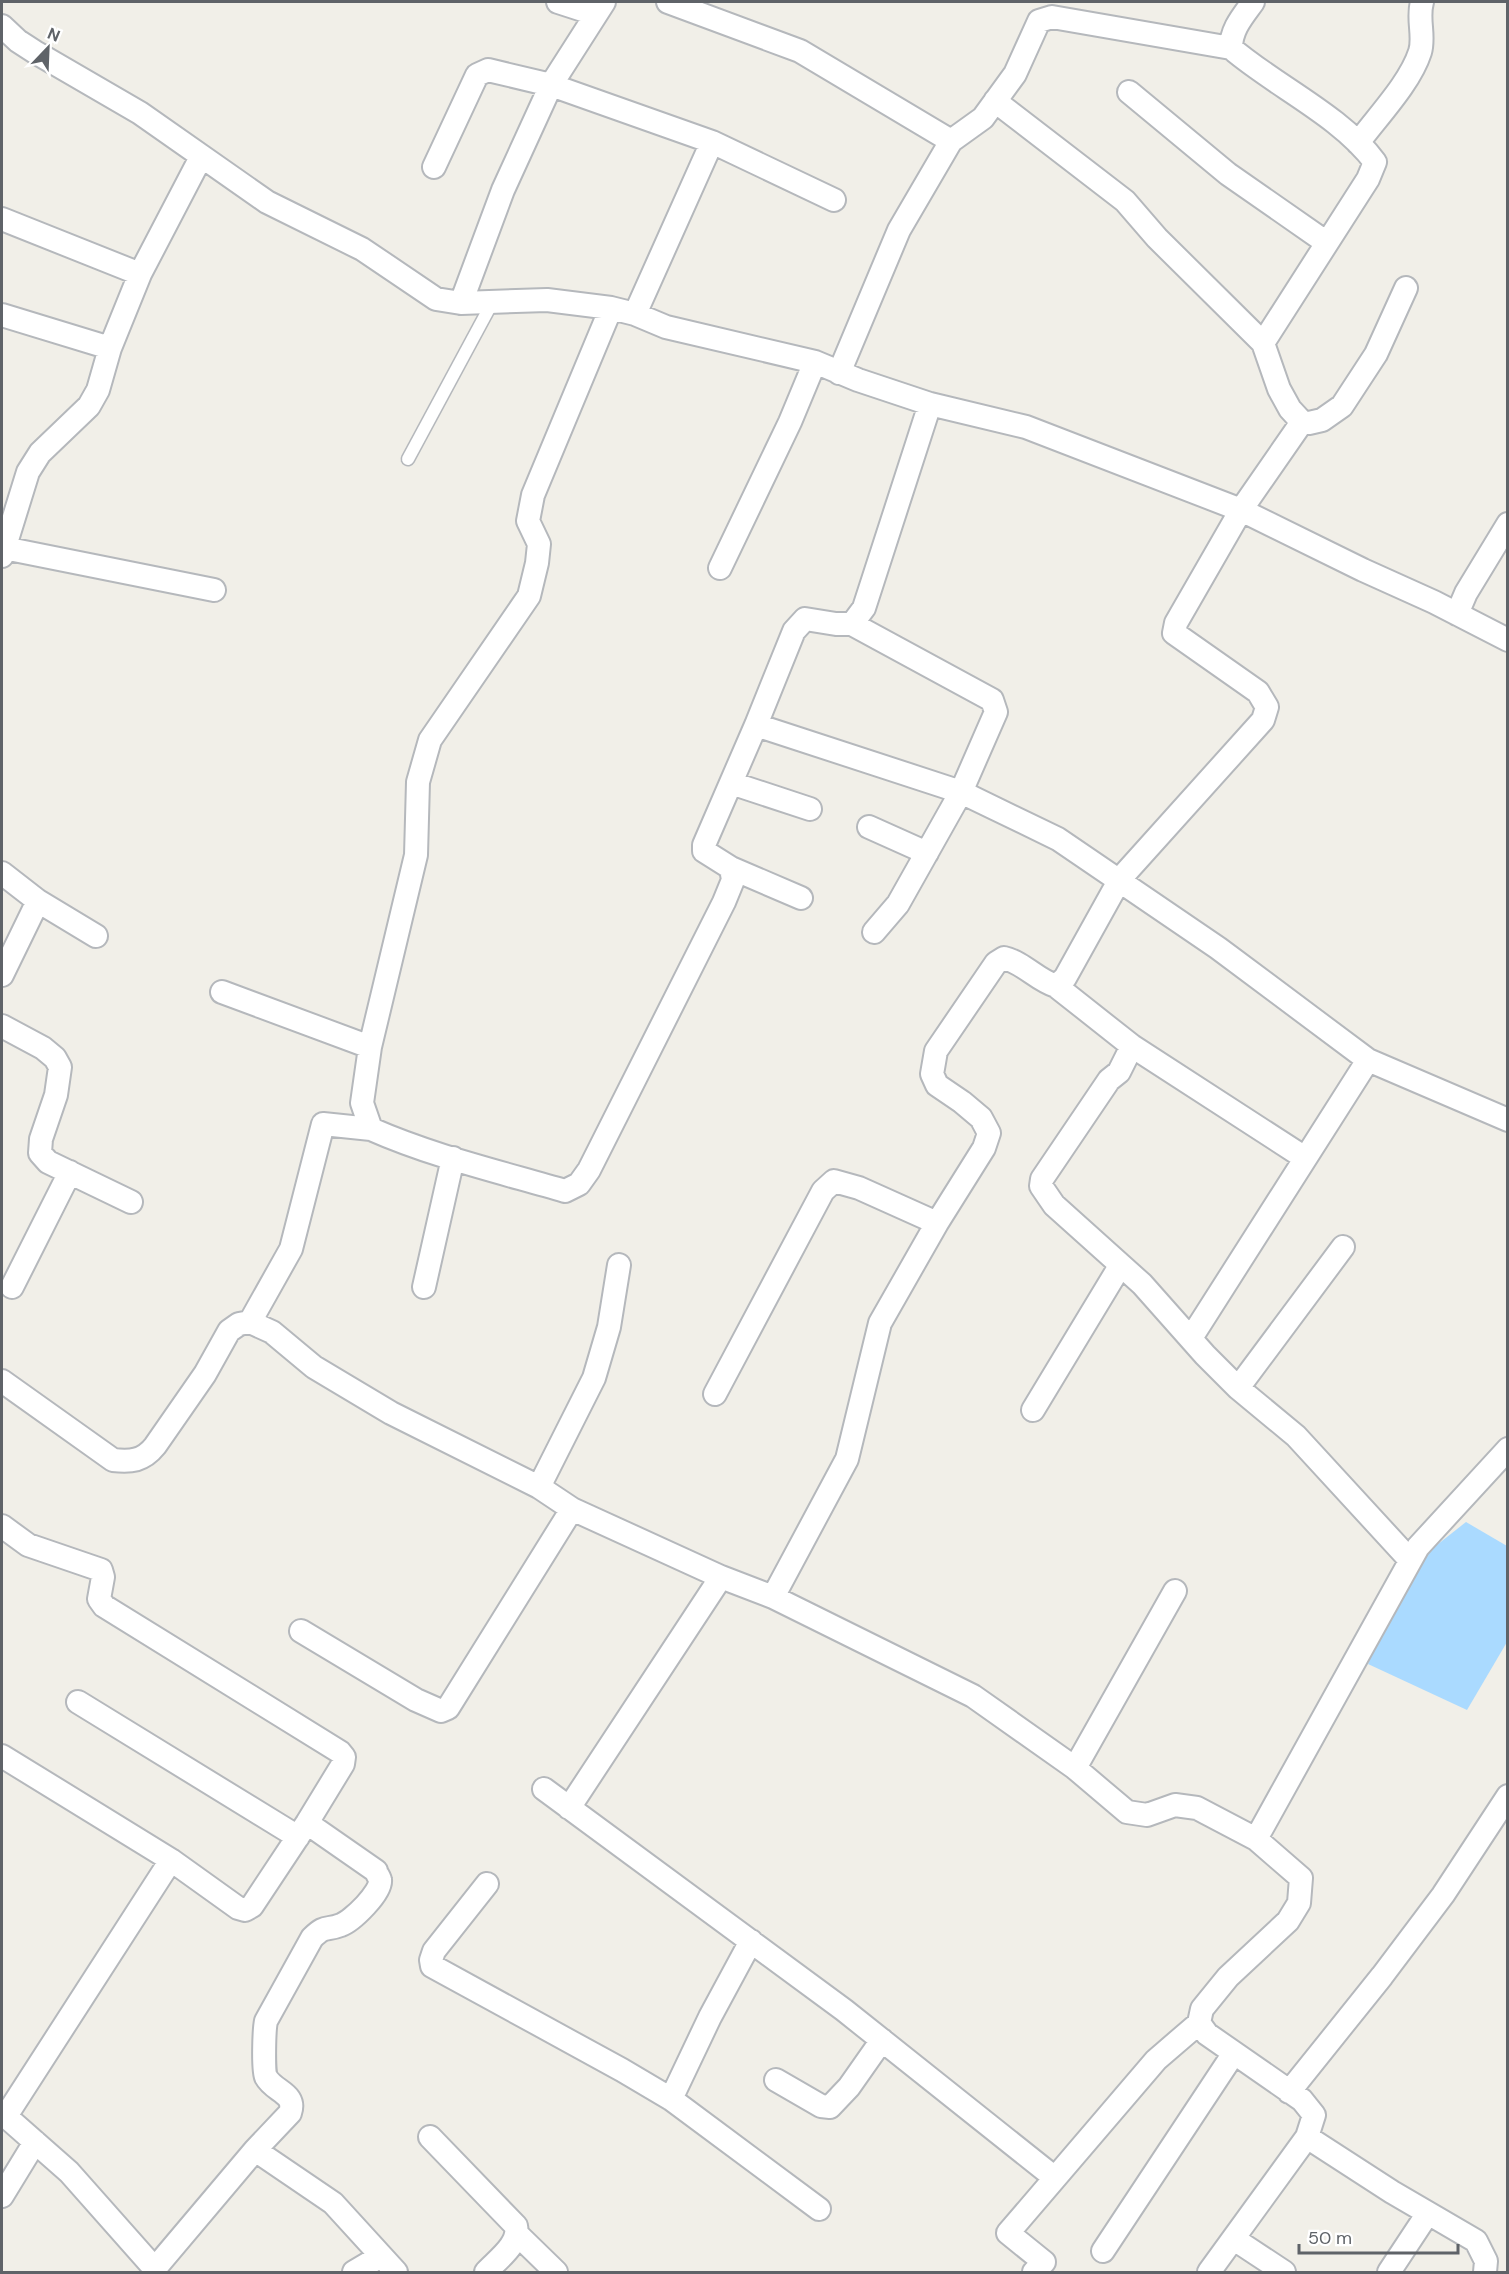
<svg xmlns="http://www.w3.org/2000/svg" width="1509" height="2274" viewBox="0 0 1509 2274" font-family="'DM Sans',sans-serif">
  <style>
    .water { fill: #aadaff }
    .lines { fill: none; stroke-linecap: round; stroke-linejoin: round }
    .lane-casing { stroke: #b5b8bc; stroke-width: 15 }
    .street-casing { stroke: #b5b8bc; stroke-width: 26 }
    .lane { stroke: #fff; stroke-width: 12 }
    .street { stroke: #fff; stroke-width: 22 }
  </style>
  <rect width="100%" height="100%" fill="#f1efe8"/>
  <path class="water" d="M1466 1522 1507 1546V1642L1467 1710 1368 1664 1409 1567Z"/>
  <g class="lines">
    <defs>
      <path id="lane" d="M408 459 492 303"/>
      <path id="street" d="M558 2 595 14
        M668 2 800 51 951 141
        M1253 2C1243 16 1231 29 1231 48 1275 86 1340 115 1375 162L1368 179 1263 343
        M2 26 18 41 35 52 140 113 267 202 362 249 436 299 461 303 547 300 611 308 635 314 666 327 815 362 858 380 930 404 1026 427 1241 510 1363 570 1434 602 1508 640
        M1129 92 1228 174 1327 243
        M995 101 1125 201 1157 238 1263 343 1279 389 1290 409 1302 422 1309 423 1322 420 1342 406 1376 354 1406 288
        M1358 143C1378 116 1410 83 1420 52 1425 36 1417 19 1422 2
        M434 167 477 75 488 70 551 85 712 142 834 200
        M2 219 140 274
        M461 303 503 190 551 85 604 2
        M611 308 533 495 528 521 539 544 537 563 529 596 430 740 418 782 416 855 370 1047 362 1103 371 1129C432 1156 500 1172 565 1191L579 1184 589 1170 724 902 733 880 731 868 704 851V845L756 725 794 631 805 619 836 624H852L864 608 930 404
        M635 314 712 142
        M2 315 110 348
        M839 373 899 230 951 141 983 118 1015 74 1039 21 1052 17 1231 48
        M4 548 214 590
        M2 556 28 472 40 453 89 406 98 390 110 348 140 274 201 157
        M720 568 790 422 815 362
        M1457 614 1466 593 1508 524
        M852 624 992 700 996 712 961 792 898 904 874 932
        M756 725 961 792 1058 839 1218 948 1368 1060 1508 1120
        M731 783 810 809
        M869 827 927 853
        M731 868 801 898
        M2 873 38 901 96 936
        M2 975 38 901
        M1056 986 1132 1046 1305 1158
        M222 992 370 1047
        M2 1026 43 1048 55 1058 60 1067 56 1095 41 1139 40 1153 48 1162 131 1202
        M1132 1046 1119 1072 1109 1080 1042 1179 1041 1186 1054 1205 1142 1284 1205 1355 1238 1388 1296 1436 1410 1560
        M12 1287 70 1172
        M424 1287 453 1158
        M250 1322 291 1249 323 1124 371 1129
        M1191 1338 1368 1060
        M2 1381 113 1460C131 1462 143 1461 155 1446L205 1374 229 1331 239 1324 250 1322 272 1332 314 1367 391 1413 539 1487 572 1509 721 1577 773 1597 973 1696 1075 1768 1127 1812 1147 1815 1175 1805 1197 1808 1256 1839 1301 1878 1299 1903 1288 1921 1228 1977 1202 2009 1199 2023 1207 2034 1302 2100 1314 2115 1307 2137 1209 2272
        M1238 1388 1343 1247
        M715 1394 823 1191 834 1181 859 1188 937 1223
        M1033 1410 1120 1266
        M539 1487 594 1378 609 1327 619 1265
        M2 1526 28 1545 101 1570 103 1577 99 1599 104 1606 340 1752 344 1757 343 1764 307 1823 252 1906 245 1910 238 1908 171 1860 2 1756
        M773 1597 847 1459 880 1323 937 1223 984 1148 989 1133 981 1118 962 1102 937 1085 932 1074 936 1051 996 963 1004 958C1024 963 1037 980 1056 986L1065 978 1120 879 1263 720 1267 707 1258 692 1174 633 1176 623 1241 510 1302 422
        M301 1631 416 1700 441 1711 448 1708 572 1509
        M78 1702 298 1837
        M1075 1768 1175 1591
        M544 1789 844 2010 1055 2178
        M569 1808 721 1577
        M1256 1839 1418 1547 1508 1449
        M487 1884 434 1951 431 1960 432 1966 622 2070 671 2099 819 2209
        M776 2080 821 2106 830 2107 849 2087 882 2040
        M1289 2092 1382 1976 1443 1895 1508 1796
        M671 2099 710 2017 751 1941
        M2 2113 69 2172 155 2269
        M6 2116 171 1860
        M430 2137 516 2226C520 2244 497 2260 486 2272
        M1307 2137 1392 2192 1476 2241 1486 2261 1485 2272
        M255 2150 333 2203 396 2272
        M2 2196 35 2142
        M518 2235 556 2272
        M1234 2239 1284 2272
        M1103 2251 1234 2053
        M152 2272 255 2150 290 2113C297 2093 274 2092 266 2077 263 2071 264 2030 266 2021L312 1938C326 1924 326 1931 341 1925 352 1921 382 1892 380 1880 380 1878 376 1873 376 1871L307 1823
        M354 2272 381 2256
        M1034 2272 1044 2262 1008 2233 1156 2060 1199 2023
        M1389 2272 1428 2213"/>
    </defs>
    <use href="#lane" class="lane-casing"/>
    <use href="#street" class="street-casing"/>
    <use href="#lane" class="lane"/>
    <use href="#street" class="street"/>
  </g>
  <rect width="1509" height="2274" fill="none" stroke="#5f6368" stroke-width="6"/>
  <g transform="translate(48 48) rotate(23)" stroke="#ffffff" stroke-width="4.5" paint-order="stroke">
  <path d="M0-4.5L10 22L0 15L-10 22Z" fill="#5f6368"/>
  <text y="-9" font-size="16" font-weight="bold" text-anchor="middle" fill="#5f6368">N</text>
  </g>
  <path d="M1299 2244v9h159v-9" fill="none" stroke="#5f6368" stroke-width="3"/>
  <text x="1308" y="2244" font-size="18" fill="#5f6368" stroke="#ffffff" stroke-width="4.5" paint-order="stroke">50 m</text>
</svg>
